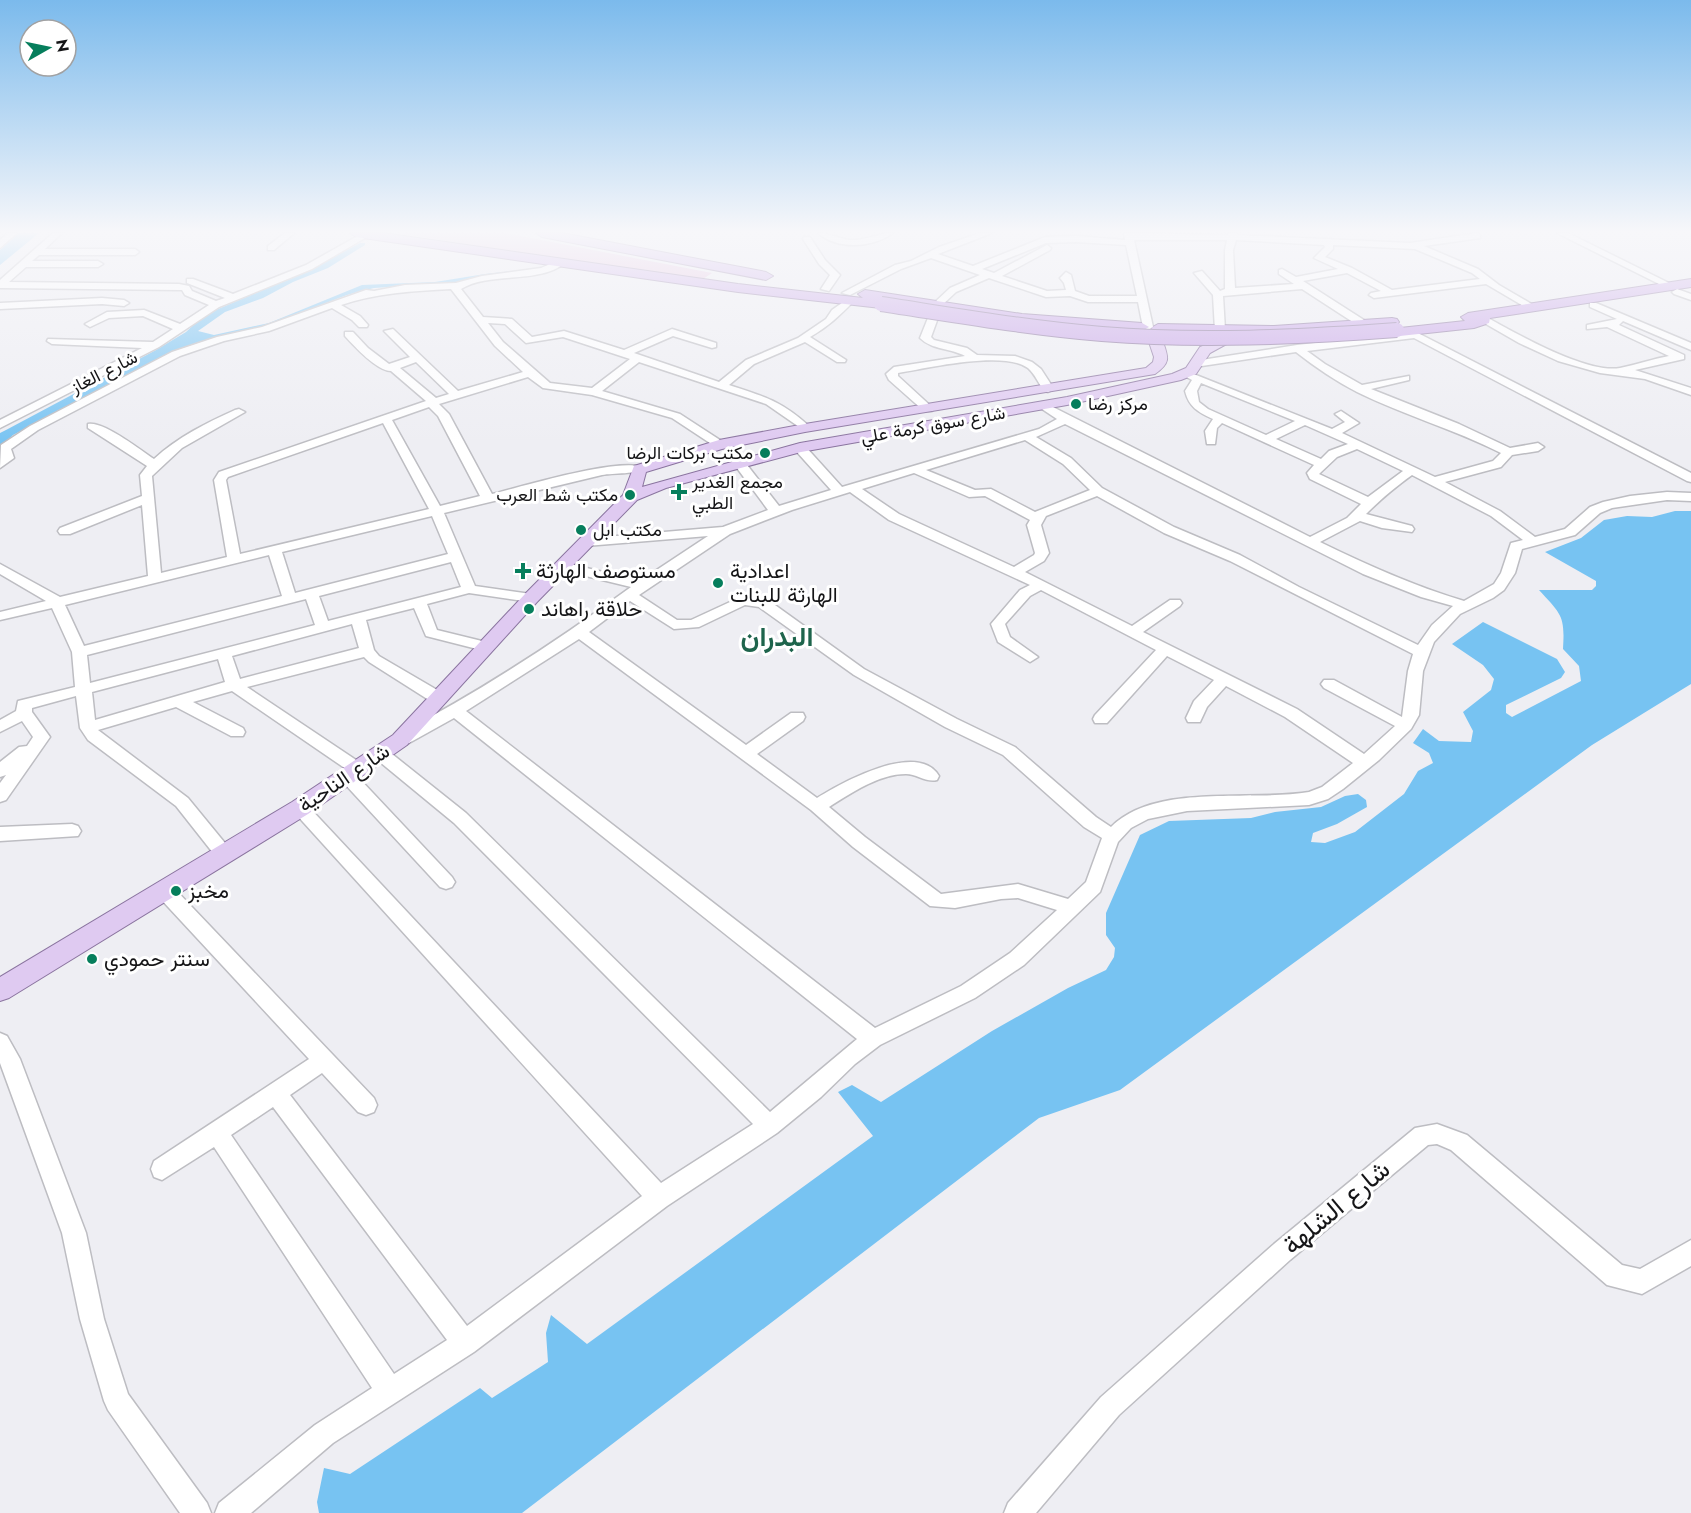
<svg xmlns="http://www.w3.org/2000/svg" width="1691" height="1513" viewBox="0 0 1691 1513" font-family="Jost,Vazirmatn,sans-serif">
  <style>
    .green { fill: #e5bede }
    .water { fill: #77c3f2 }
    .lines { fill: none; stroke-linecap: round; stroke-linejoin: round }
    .minor-casing { stroke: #bdbdc2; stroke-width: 3 }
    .major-casing { stroke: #8a749f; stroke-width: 2 }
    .highway-casing { stroke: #8a749f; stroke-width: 2 }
    .minor { fill: #fff; fill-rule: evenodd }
    .major { fill: #dfcaf1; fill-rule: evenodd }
    .highway { fill: #c9a7e8; fill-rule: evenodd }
    .highway-bridge-casing { stroke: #8a749f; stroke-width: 16; stroke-linecap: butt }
    .highway-bridge { stroke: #c9a7e8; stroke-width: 14 }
    .poi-dot { fill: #067e5c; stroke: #fff; stroke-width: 2 }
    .labels { text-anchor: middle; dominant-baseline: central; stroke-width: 6; stroke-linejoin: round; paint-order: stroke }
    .far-street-label { font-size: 18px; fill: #151517; stroke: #fff }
    .far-poi-label { font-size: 18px; fill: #151517; stroke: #fff; text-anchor: start }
    .poi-label { font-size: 21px; fill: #151517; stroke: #fff; text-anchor: start }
    .street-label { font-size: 21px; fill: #151517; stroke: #fff }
    .near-street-label { font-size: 26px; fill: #151517; stroke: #fff }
    .district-label { font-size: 27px; font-weight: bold; fill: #1e644c; stroke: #fff }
  </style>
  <rect width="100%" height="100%" fill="#eeeef3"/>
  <path class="green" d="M397 233H505L712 273 700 281Z"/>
  <path class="water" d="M19 233H39L0 265V250Z
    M360 243H365V245L328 268 293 282 263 298 225 312 198 331 214 335 269 323 362 285 435 282 485 274 531 269 451 283 374 288 347 295 261 328 211 339 183 348 13 435 0 448V456V433L6 430 156 350 186 332 204 315 312 269Z
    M1675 511H1691V684L1592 745 1120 1090 1039 1118 522 1513H319L317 1502 324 1468 350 1474 480 1388 492 1398 548 1362 546 1333 551 1315 587 1344 873 1136 838 1092 852 1085 881 1102 992 1031 1068 988 1106 970 1114 957 1115 948 1106 935V913L1140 835 1169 821 1251 818 1275 812 1321 807 1345 796 1358 794 1366 800 1367 807 1337 824 1313 833 1311 842 1325 843 1355 832 1404 794 1418 771 1433 763 1429 753 1413 743 1423 729 1439 741 1471 742 1473 731 1463 712 1491 690 1494 679 1483 665 1452 644 1483 622 1557 659 1565 672 1561 678 1506 705V713L1512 717 1581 681 1579 666 1563 649C1565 616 1562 615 1539 590H1592L1596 586V581L1545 552 1581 538 1604 520 1627 516 1652 517Z"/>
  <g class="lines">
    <defs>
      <path id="minor" d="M8 233H17L0 248V240Z
        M53 233H62L45 249H135L139 252 135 255H39L32 261H98L103 264 98 267H26L9 282 179 284 189 286 192 291 216 301 225 298 187 283V279H193L233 294 306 265 363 233 370 235 312 269 219 307 159 347 0 428V420L142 348 52 344 47 341 48 339 153 342 173 329 143 316 109 318 90 327 85 324 107 312 144 310 180 324 209 305 185 295 182 290H179L0 288V280Z
        M285 233H294L274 250H268V246Z
        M818 233C831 233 842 241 855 240 869 239 880 233 893 233 872 248 838 250 818 233Z
        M980 233H992L938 254 973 266 1045 237 1076 236 1125 240 1124 233 1228 235 1229 233H1237V235L1410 243 1477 233 1480 234V238L1424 246 1478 269 1499 285 1535 306 1527 308 1486 284 1374 298 1369 295 1371 293 1381 291 1347 273 1303 281 1367 322V326H1359L1302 289 1223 296 1225 330 1220 333 1215 330 1213 295 1194 273 1202 271 1220 291 1225 289V250L1227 240H1134L1153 327 1148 330 1143 327 1138 302H1088L1070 296 1046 297 989 278 956 292 940 307H934V303L950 288 980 275 931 258 901 269 850 295 842 293 895 265 911 261 939 247ZM1236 240 1324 245 1325 247 1314 258 1338 269 1296 277 1282 269 1279 270V274L1294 284 1235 288 1233 250ZM1076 242 1126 245 1137 296H1089L1075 291 1071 275 1066 272 1060 278 1064 283 1066 290 1047 291 1002 276 1050 250 1051 248 1047 245 994 273 982 269 1046 243ZM1333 245 1415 249 1472 273 1480 279 1392 290 1352 268 1325 257 1333 249Z
        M1557 233H1568L1675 286 1667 288Z
        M804 237H810L825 260 840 275 829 291 821 289 830 275 819 264 803 239Z
        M557 261 565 263C537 285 490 271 461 289L483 317 512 319 532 337 564 331 624 350 672 329 716 343V347L712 348 673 336 634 353 719 382 746 360 798 338 826 319 832 310 849 298 854 301C839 316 829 326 810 337L846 360 845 362H837L805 342 754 364 729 385C765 397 780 400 809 426L811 428 805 431 766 404 639 362 602 391 680 414 723 442 725 445 719 449 672 418 592 395 543 388 528 377 439 404 449 414 492 494C517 488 629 454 645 469 638 474 613 473 602 475L444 513 475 586 531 594 538 598 531 602 469 593 427 604 437 630 490 643 492 646 490 649 485 651 426 636 414 608 366 620 374 650 379 656 444 694 446 698 444 702H432L369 662 364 657 247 687 365 766 367 770 365 774 356 775 452 877 455 882 452 887 446 889 440 887 342 781 340 777 342 773 349 771 232 691 193 702 243 728 245 732 243 736H231L176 707 98 730 188 798 229 848 232 853 229 858 223 860 217 858 176 806 88 740 80 728 76 696 32 708V712L50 737 6 800 0 802V783L6 775 0 777V762L19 747 27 746 33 737 22 721 0 732V720L16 711 18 701 75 687 72 652 52 608 0 620V612L46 601 0 574V564L60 597 148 576 142 505 70 534H60L58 531 60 528 142 496 140 475 147 466 88 428V424C104 421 140 450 154 459 178 437 206 423 235 410L239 409 245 412 182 448 152 476 161 573 227 557 214 480 219 472 426 401 391 371C377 371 355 347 345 336V332H353L368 348 389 364 410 357 384 331 393 329 458 391 523 372 495 346 451 289C413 291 376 293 341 305L360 316 368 325 367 327H359L352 320 332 308 269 331 224 341 180 356 38 430 11 449 14 458 0 468 1 445 30 426 172 352 217 337 262 327 366 290 374 291 405 285 456 283 482 276 541 268ZM488 323 505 324 526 343 563 337 630 359 592 388 550 383 503 342ZM416 362 449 394 436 398 400 368ZM429 407 438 416 480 496 440 506 392 420ZM383 423 429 509 240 554 226 480 228 477ZM432 516 448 554 295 593 282 552ZM269 555 282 596 84 646 65 605ZM451 562 461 587 328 621 319 596ZM306 599 315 625 90 683 87 655ZM352 624 359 648 240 679 232 656ZM218 659 225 682 95 720 92 692Z
        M1677 289 1691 294V300L1674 294 1672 292Z
        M102 298 124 300 129 303 124 306 102 304 0 309V303Z
        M1590 303H1596L1691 343V350L1623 321 1619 325 1684 355V359L1635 370 1691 388V395L1645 379 1600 373 1558 361 1519 343 1479 320 1488 318C1517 334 1587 374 1620 368 1636 365 1652 359 1669 356L1607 327 1587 329V325L1617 319 1590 307Z
        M930 313 939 315 931 337 934 340 967 348 977 355 1015 356 1032 362 1041 369 1054 389 1048 392 1044 391C1039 384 1035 374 1028 368 1004 350 927 368 898 373V376L934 409 932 411H924L889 380 886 374 894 367 965 356C951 348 932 350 920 338Z
        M1410 329 1691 473V482L1687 481 1414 338 1307 351 1325 364 1362 385 1409 376V380L1371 389 1459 424 1510 448 1538 443 1544 447 1538 451 1512 455 1501 467 1445 482 1500 511 1535 537 1565 529 1590 507 1603 502 1630 496 1667 492 1691 493V501L1667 500 1612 508 1600 513 1575 535 1522 549 1515 573 1504 590 1493 598 1460 614 1434 642 1423 671 1419 715 1411 729 1379 760 1343 789 1328 799 1309 805 1187 811 1148 819 1131 828 1118 842 1100 892 1024 965 975 998 880 1045 855 1064 821 1097 777 1133 667 1206 474 1352 333 1443 251 1513H215L219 1503 315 1425 372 1388 214 1147 162 1180 154 1177 151 1169 154 1161 309 1059 157 895 155 890 157 885 164 883 171 885 374 1098 377 1105 374 1112 366 1115 358 1112 322 1073 290 1095 467 1326 642 1196 294 812 291 808 294 804 300 802 306 804 661 1183 753 1124 454 823 375 758 373 754 375 750H387L466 813 770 1112 857 1039 454 718 409 743H397L395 739 397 735C479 692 556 642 631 587L557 569 555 566 557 563 562 562 640 581 708 536 586 546 581 545 579 542 581 539 723 527 768 510 734 464 740 460 744 461 779 506 831 490 796 451V445H804L842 487 1039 429 1057 419 1039 407V403L1043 402 1310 537 1347 518 1361 504 1310 479 1307 473 1314 465 1222 423 1217 428 1215 444H1207L1205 431 1213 419C1198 412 1189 407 1185 391L1192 380 1181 374 1186 371 1332 429 1345 422 1335 414 1341 411 1359 423 1342 433 1435 477 1493 461 1501 453C1454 429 1403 415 1357 392 1336 381 1315 367 1296 352L1195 367 1190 364 1195 361 1297 345 1406 333V330ZM1201 383 1295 421 1266 435 1208 409 1199 402 1197 391ZM1065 424 1363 574 1421 597 1453 606 1432 625 1418 645 1299 587 1240 555 1174 527 1102 488 1071 458 1036 437ZM1305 425 1348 444 1329 451 1321 459 1276 439ZM1025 440 1063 464 1090 490 1035 512 991 489 975 490 926 470ZM1357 449 1403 471 1368 497 1319 474 1337 457ZM914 473 969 497 985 496 1030 520 1027 525 1035 553 1034 555 1014 567 899 514 862 489ZM1412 475 1491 516 1523 540 1511 543 1501 573 1494 584 1464 601C1414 586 1367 565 1320 542L1360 521 1382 528 1412 532 1414 529 1412 526 1366 514C1380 500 1394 488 1412 475ZM850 492 889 520 1030 585 1020 590 991 624 998 642 1030 662 1038 657 1010 637 1005 624 1030 596 1041 590 1156 650 1095 715 1093 719 1095 723H1107L1167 656 1214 680 1194 701 1186 718 1188 722H1200L1207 707 1226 686 1285 717 1353 763 1322 787 1309 792C1252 802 1156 782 1111 827L1096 817 1015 747 957 719 864 669 768 600 743 596 691 620H677L639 595 730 534 792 510ZM1097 496 1164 533 1230 561 1413 654 1408 671 1402 717 1334 680H1324L1321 684 1324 688 1395 726 1364 754 1297 709 1143 632 1180 606 1182 603 1180 600H1170L1132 626 1025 572 1044 561 1049 553 1041 525 1046 516ZM630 601 674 629 699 627 745 605 759 607 854 675 945 727 1003 755 1084 827 1102 838 1086 882 1068 899 1018 884 941 894 865 837 829 807C851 793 879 774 906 774 917 774 926 783 937 780L939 776C918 740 841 783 817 798L757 754 803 721 805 717 803 713H791L746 745 589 632ZM579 639 811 810 853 847 930 906 955 908 1001 899 1018 898 1057 910 1010 953 961 986 875 1028 466 711ZM273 1107 447 1340 394 1374 231 1135Z
        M72 824 78 826 81 831 78 836 0 841V827Z
        M0 1033 7 1036 20 1059 86 1233 104 1319 128 1394 207 1503 211 1513H180L108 1410 104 1401 80 1319 62 1233 0 1063Z
        M1437 1124 1467 1135 1622 1265 1640 1269 1691 1240V1266L1642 1294 1607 1285 1451 1150 1437 1144 1428 1145 1290 1260 1119 1415 1036 1513H1004L1008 1503 1101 1397 1274 1244 1415 1128Z"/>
      <path id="major" d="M1155 335 1162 339C1168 357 1172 362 1155 374L805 432 722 449 646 472 642 487 800 443 1067 397 1172 374 1186 368 1200 347 1225 337 1232 341 1210 353 1196 374 1181 380 1067 405 801 452 666 488 637 500 537 602 407 745 308 814 9 998 0 1001V977L292 802 393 735 525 594 623 495 634 466 719 440 805 424 1146 368 1153 362 1154 357 1148 339Z"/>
      <path id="highway" d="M350 233H383L738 284 863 298 858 294 865 290 1022 314 1142 323 1149 327 1142 331 1022 322 886 301 888 304 886 307 881 308 738 292 356 237Z
        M536 233H562L766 272 773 276 766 280 542 237Z
        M1691 279V287L1490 318 1489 323 1474 328 1372 339 1365 335 1372 331 1465 321 1461 317 1468 313Z
        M1392 318 1397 319 1399 322 1397 325 1274 334 1158 332 1151 328 1158 324 1274 326Z"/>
    </defs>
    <use href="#minor" class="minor-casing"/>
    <use href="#major" class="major-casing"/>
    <use href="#highway" class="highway-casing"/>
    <use href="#minor" class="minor"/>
    <use href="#major" class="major"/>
    <use href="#highway" class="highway"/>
    <defs>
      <path id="highway-bridge" d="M881 304C954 315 1028 328 1102 334 1200 342 1299 337 1397 330"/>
    </defs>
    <use href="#highway-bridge" class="highway-bridge-casing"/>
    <use href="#highway-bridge" class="highway-bridge"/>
  </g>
  <linearGradient id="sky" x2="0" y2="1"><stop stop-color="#7bbaec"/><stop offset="0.52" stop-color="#f7f7fa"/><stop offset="1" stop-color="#f7f7fa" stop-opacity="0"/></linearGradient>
  <rect width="1691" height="445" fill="url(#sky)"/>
  <g class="poi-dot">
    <circle cx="1076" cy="404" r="6"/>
    <circle cx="765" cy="453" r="6"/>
    <path d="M676 483h6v6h6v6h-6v6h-6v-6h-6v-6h6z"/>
    <circle cx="630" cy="495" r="6"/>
    <circle cx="581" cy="530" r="6"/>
    <path d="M520 562h6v6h6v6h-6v6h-6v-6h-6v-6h6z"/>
    <circle cx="718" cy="583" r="6"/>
    <circle cx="529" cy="609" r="6"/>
    <circle cx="176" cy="891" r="6"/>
    <circle cx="92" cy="959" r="6"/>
  </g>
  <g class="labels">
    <g class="far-street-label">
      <text transform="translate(104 372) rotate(-27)">شارع الغاز</text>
      <text transform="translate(933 425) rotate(-10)">شارع سوق كرمة علي</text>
    </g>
    <g class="far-poi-label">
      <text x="1088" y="404">مركز رضا</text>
      <text x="753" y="453" text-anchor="end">مكتب بركات الرضا</text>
      <text x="692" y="482">مجمع الغدير<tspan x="692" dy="21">الطبي</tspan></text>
      <text x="618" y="495" text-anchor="end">مكتب شط العرب</text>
      <text x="593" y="530">مكتب ابل</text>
    </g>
    <g class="poi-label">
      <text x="536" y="571">مستوصف الهارثة</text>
      <text x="730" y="571">اعدادية<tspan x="730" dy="24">الهارثة للبنات</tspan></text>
      <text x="541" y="609">حلاقة راهاند</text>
      <text x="188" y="891">مخبز</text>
      <text x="104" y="959">سنتر حمودي</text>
    </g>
    <g class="street-label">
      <text transform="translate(344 778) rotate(-34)">شارع الناحية</text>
    </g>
    <g class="near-street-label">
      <text transform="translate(1336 1207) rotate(-40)">شارع الشلهة</text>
    </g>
    <g class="district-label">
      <text x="777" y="636">البدران</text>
    </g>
  </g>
  <g transform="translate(48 48) rotate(81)"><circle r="28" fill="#ffffff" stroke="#a1a1a2" stroke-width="1.5"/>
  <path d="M0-4.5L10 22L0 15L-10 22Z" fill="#067e5c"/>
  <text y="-9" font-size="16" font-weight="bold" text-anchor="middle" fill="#151517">N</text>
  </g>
</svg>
